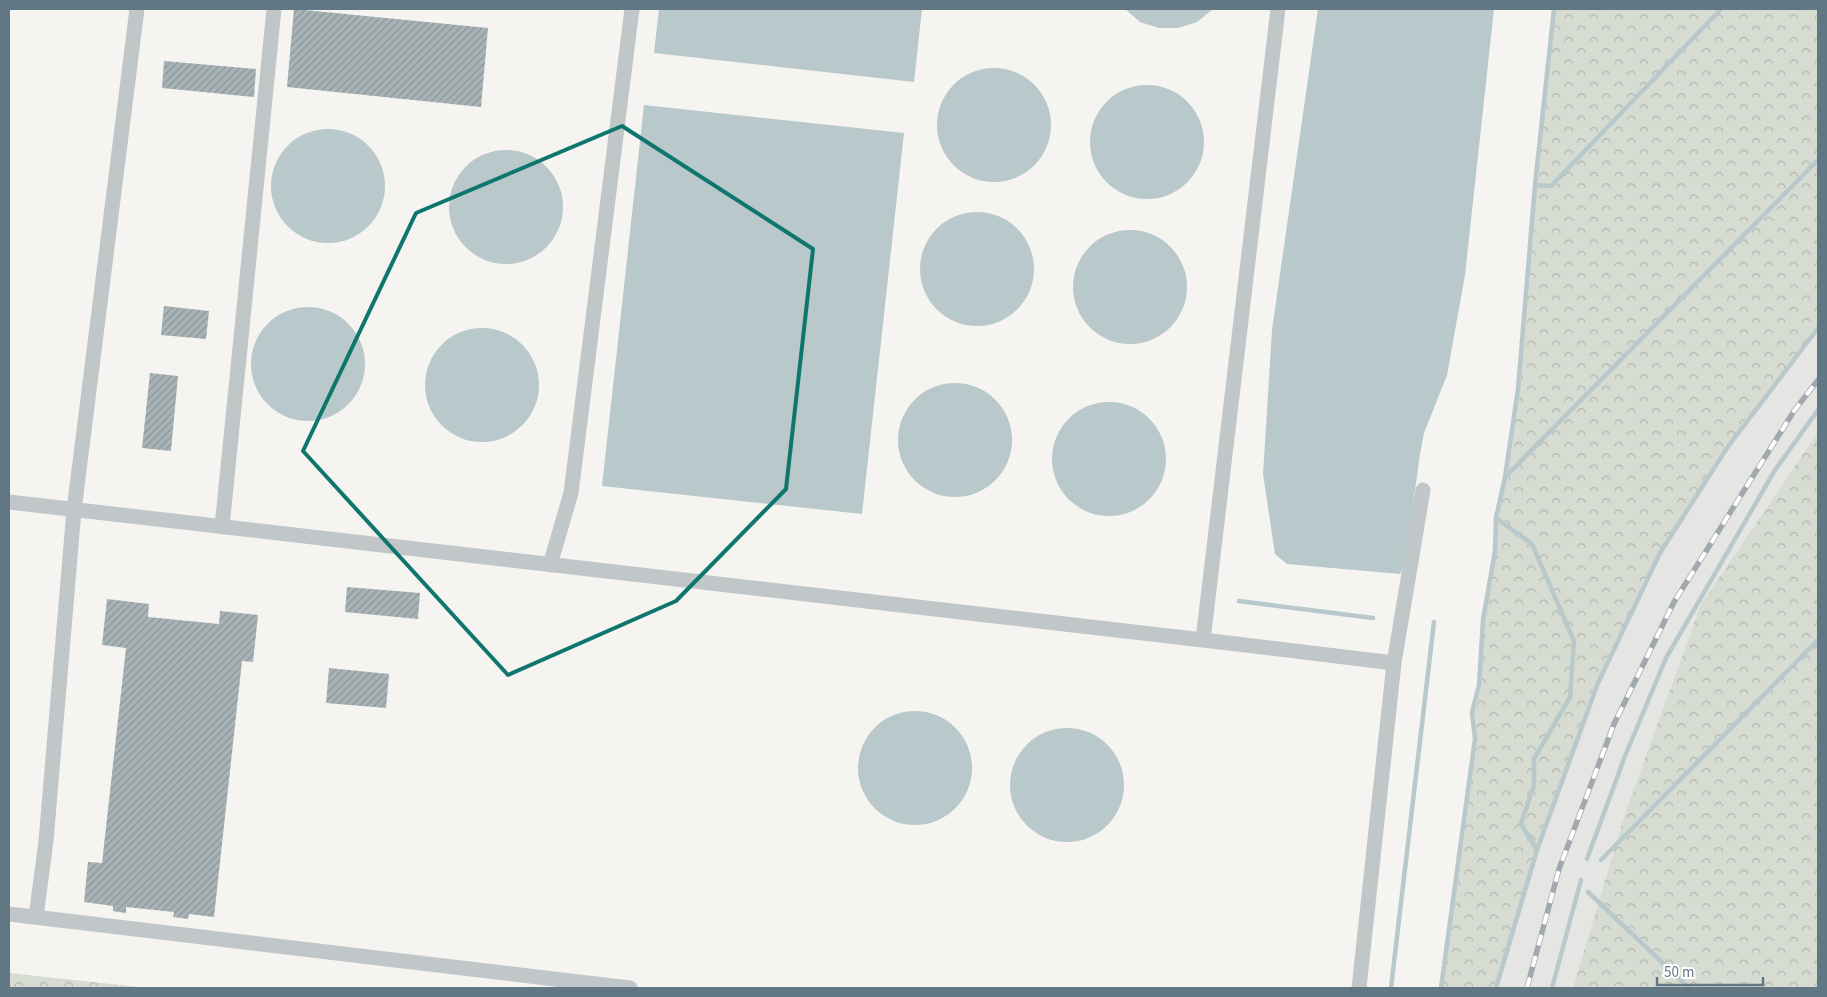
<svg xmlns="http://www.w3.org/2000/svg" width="1827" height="997" viewBox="0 0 1827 997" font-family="'Source Sans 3',sans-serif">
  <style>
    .built { fill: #e5e6e4 }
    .forest { fill: url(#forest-crowns) }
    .water { fill: #b8c8cb }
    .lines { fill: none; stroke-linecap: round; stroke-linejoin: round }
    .stream { stroke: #b8c8cb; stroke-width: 4.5 }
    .building { fill: url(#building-hatch) }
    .minor { stroke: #c1c6c9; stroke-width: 15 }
    .rail-casing { stroke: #a1a9ae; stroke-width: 5.5 }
    .rail { stroke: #fff; stroke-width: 4; stroke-dasharray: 11; stroke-linecap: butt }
    .marked { fill: none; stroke: #0f766e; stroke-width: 4; stroke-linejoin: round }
  </style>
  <defs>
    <pattern id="forest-crowns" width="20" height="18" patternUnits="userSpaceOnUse" patternTransform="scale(1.25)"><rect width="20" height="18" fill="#d6dcd1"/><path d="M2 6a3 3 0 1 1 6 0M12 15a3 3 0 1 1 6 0" fill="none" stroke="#b1b7af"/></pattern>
    <pattern id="building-hatch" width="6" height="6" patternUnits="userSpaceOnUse" patternTransform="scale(1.25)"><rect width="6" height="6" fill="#a8b3b6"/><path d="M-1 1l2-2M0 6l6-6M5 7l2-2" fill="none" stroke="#8c969a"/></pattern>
  </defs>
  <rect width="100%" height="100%" fill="#f5f4f0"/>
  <path class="built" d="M1818 328V432L1701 604 1625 813 1573 988H1496L1537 850 1598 683 1660 553 1727 448Z"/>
  <path class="forest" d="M1554 9H1818V328L1727 448 1660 553 1598 683 1537 850 1496 988H1441L1475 739 1472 712 1479 685 1483 620 1495 551 1496 518 1505 477 1518 389 1535 185Z
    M1818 432V988H1573L1625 813 1701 604Z
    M9 973 148 988H9Z"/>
  <path class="water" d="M659 9H922L914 82 654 53Z
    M1125 9H1213L1197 22 1178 28H1159L1140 22Z
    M1318 9H1494L1465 275 1447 375 1424 433 1420 454 1405 563 1400 574 1287 564 1275 554 1263 474 1272 330Z
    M937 125a57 57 0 1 1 114 0a57 57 0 1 1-114 0Z
    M1090 142a57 57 0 1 1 114 0a57 57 0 1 1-114 0Z
    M644 105 904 133 862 514 602 486Z
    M271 186a57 57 0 1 1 114 0a57 57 0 1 1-114 0Z
    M449 207a57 57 0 1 1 114 0a57 57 0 1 1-114 0Z
    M920 269a57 57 0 1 1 114 0a57 57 0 1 1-114 0Z
    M1073 287a57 57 0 1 1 114 0a57 57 0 1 1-114 0Z
    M251 364a57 57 0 1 1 114 0a57 57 0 1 1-114 0Z
    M425 385a57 57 0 1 1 114 0a57 57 0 1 1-114 0Z
    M898 440a57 57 0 1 1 114 0a57 57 0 1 1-114 0Z
    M1052 459a57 57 0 1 1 114 0a57 57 0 1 1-114 0Z
    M858 768a57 57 0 1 1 114 0a57 57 0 1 1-114 0Z
    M1010 785a57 57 0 1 1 114 0a57 57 0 1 1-114 0Z"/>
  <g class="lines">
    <path class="stream" d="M1535 185 1551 186 1721 9
      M1506 476 1818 160
      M1496 518 1532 544 1574 641 1570 697 1534 759V785L1521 824 1537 850
      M1239 601 1373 618
      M1587 859 1625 756 1666 658 1775 470 1818 410
      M1601 860 1818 640
      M1588 892 1689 988
      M1391 988 1434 622
      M1441 988 1475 739 1472 712 1479 685 1483 620 1495 551 1496 518 1505 477 1518 389 1535 185 1554 9
      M1496 988 1537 850 1598 683 1660 553 1727 448 1818 328
      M1552 988 1581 880"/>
  </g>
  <path class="building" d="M294 9 488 28 481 107 287 87Z
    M164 61 256 69 254 97 162 88Z
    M164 306 209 311 206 339 161 335Z
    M150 373 178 376 171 451 142 448Z
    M347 587 420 593 418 619 345 612Z
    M107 599 149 604 148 617 219 624 220 611 258 615 253 662 242 661 214 917 189 914 188 919 173 917 174 912 126 907V913L113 911V906L84 902 88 862 102 863 126 648 102 645Z
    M329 668 389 674 386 708 326 703Z"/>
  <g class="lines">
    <path class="minor" d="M9 502 1203 640 1394 663
      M222 527 274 9
      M550 565 571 493 632 9
      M1203 640 1278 9
      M9 914 630 988
      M36 917 46 841 74 510 137 9
      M1359 988 1394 663 1423 490"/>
    <defs>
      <path id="rail" d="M1527 988 1559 869 1614 724 1674 602 1794 411 1818 380"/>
    </defs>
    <use href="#rail" class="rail-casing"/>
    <use href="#rail" class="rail"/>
  </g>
  <path class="marked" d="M622 126 813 249 786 489 676 601 508 675 303 451 416 213Z"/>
  <rect width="1827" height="997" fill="none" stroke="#617884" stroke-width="20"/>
  <path d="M1657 977v8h106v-8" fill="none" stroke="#617884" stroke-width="2.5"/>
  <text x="1664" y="977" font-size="15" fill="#617884" stroke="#ffffff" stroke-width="4" paint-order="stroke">50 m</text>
</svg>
